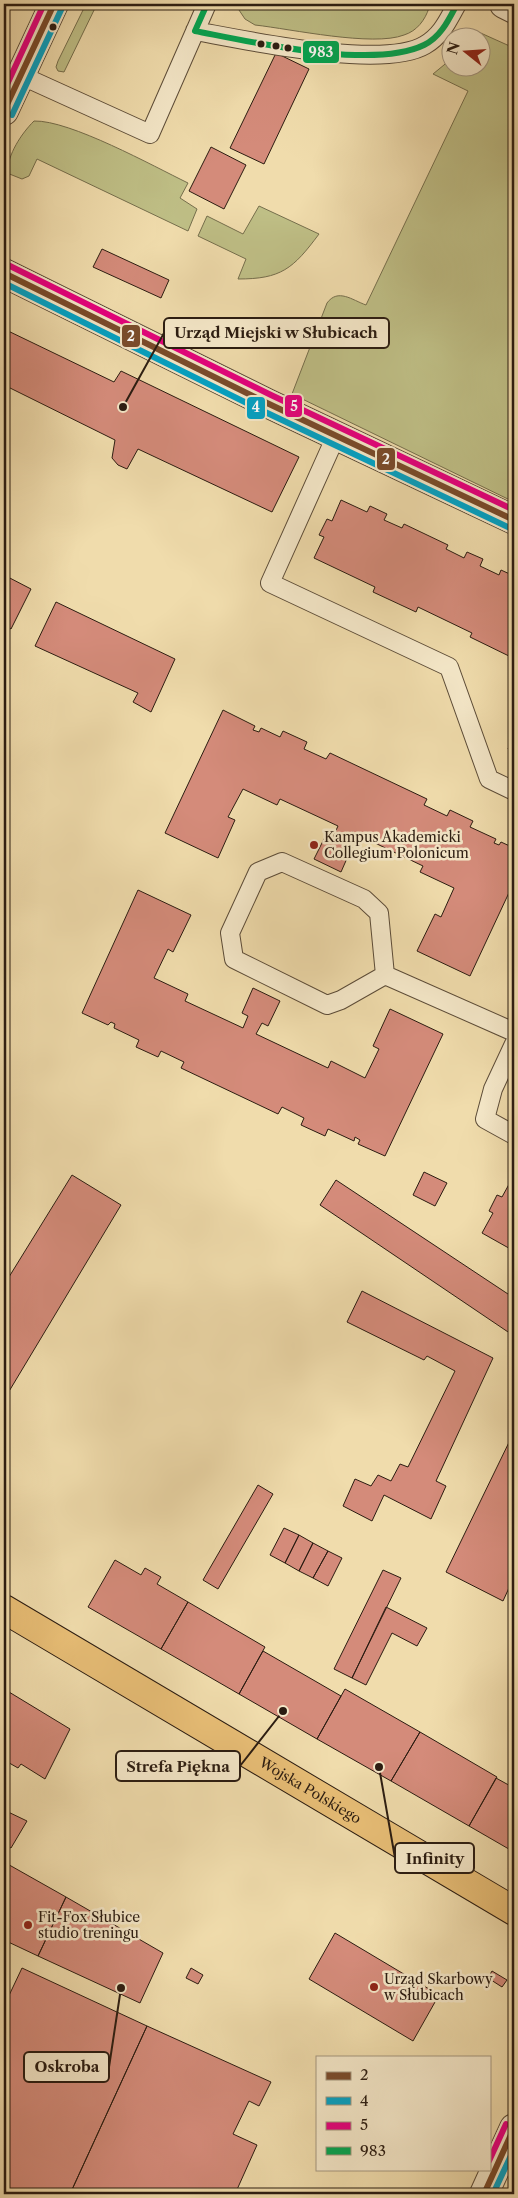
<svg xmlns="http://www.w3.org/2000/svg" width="518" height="2198" viewBox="0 0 518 2198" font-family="'Libre Caslon Text',serif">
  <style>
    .green { fill: #bfbf86; stroke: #756e4c }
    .building { fill: #d48b7a; stroke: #2b1c11 }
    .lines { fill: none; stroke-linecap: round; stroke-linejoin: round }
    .service-casing { stroke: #5c4c38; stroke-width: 20 }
    .minor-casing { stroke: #5c4c38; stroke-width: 30 }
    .primary-casing { stroke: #2b1c11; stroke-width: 30 }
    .service { stroke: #f5e8c9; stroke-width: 18 }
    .minor { stroke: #f5e8c9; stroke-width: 28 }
    .primary { stroke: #e8be76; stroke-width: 28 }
    .bus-1-casing { stroke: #f5e8c9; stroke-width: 10 }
    .bus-2-casing { stroke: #f5e8c9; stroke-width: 10 }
    .bus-3-casing { stroke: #f5e8c9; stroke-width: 10 }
    .bus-4-casing { stroke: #f5e8c9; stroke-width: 10 }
    .bus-1 { stroke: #7a4b2a; stroke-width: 6 }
    .bus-2 { stroke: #02a2c5; stroke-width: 6 }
    .bus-3 { stroke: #e5007d; stroke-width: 6 }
    .bus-4 { stroke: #00a651; stroke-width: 6 }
    .bus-dot { fill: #2b1c11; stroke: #f5e8c9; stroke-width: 2 }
    .poi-dot { fill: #8f2418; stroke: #f5e8c9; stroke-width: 2 }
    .labels { text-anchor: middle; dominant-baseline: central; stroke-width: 5; stroke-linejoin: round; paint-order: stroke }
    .poi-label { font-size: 14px; fill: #2b1c11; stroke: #f5e8c9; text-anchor: start }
    .street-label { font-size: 14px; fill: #2b1c11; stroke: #f5e8c9 }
    .leader { fill: none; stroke: #2b1c11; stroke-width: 2 }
    .callout-dot { fill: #2b1c11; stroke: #f5e8c9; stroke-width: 2 }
    .callout { fill: #f5e8c9; stroke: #2b1c11; stroke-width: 2 }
    .callout-label { font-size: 15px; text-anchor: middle; font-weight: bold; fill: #2b1c11 }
    .line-badge { stroke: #f5e8c9; stroke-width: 2 }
    .badge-label { font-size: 14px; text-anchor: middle; font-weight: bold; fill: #fff }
  </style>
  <rect width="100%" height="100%" fill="#f0dcac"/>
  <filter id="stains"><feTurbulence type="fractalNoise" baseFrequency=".004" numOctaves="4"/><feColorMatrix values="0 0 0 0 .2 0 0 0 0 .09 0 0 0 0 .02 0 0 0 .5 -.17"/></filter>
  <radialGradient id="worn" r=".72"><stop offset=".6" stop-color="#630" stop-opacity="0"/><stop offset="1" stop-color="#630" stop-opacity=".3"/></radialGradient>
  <path class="green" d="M86 4H97L64 72 58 71 56 67 58 61Z
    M235 4H421L429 8C425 20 417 31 404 35 373 47 291 29 255 25L245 19Z
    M474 30 514 48V502L292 394 327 303C338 288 352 300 366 305L468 91 433 74 450 60V68H480V38L468 37Z
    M34 121C70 120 153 166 188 183L180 198 197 209 188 231 37 159 29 176 22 179 7 173C8 154 21 134 34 121Z
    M259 206 319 234C293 269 281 279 238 279L246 259 198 236 207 216 243 234Z"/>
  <path class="building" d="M276 53 309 69 264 164 230 148Z
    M211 147 246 165 224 209 189 191Z
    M102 249 169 280 161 298 93 267Z
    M4 329 114 382 121 371 299 457 272 512 138 449 127 469 118 465 112 458 115 440 4 385Z
    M341 500 367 512 370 506 387 514 384 520 402 528 404 524 448 545 446 549 464 558 467 552 483 559 480 566 499 575 501 570 514 576 513 658 470 637 472 633 418 607 416 612 373 592 375 587 314 558 324 537 319 535 327 519 332 521Z
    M4 575 31 589 11 629 4 625Z
    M56 602 175 659 151 712 133 702 138 693 35 646Z
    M223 710 255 726 253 730 259 732 261 728 280 737 283 731 307 742 304 749 326 759 330 753 427 799 424 805 447 816 450 810 473 821 470 827 496 839 494 843 499 845 501 842 514 848V882L470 976 417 951 435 914 441 917 454 888 420 872 423 866 352 832 346 844 352 847 341 872 314 859 326 835 333 837 338 826 280 799 277 805 243 789 228 817 235 820 218 858 165 833Z
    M514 735V751L508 749Z
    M138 890 191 915 173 952 168 949 154 978 188 994 185 1001 243 1028 248 1016 242 1013 253 988 280 1001 268 1026 262 1023 256 1034 328 1068 331 1061 365 1078 379 1049 373 1046 390 1009 443 1034 385 1156 358 1144 360 1140 355 1137 354 1141 328 1129 325 1136 301 1125 304 1118 282 1107 278 1114 181 1068 184 1062 161 1051 158 1057 136 1047 139 1040 114 1028 115 1024 111 1022 108 1025 82 1013Z
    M424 1172 447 1183 435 1206 413 1195Z
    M72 1175 121 1205 8 1393 4 1390V1285Z
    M513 1177 514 1178V1251L482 1233 493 1213 489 1211 497 1195 502 1197Z
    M336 1180 514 1298V1336L320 1205Z
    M362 1291 493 1358 436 1481 446 1486 431 1519 384 1495 372 1521 343 1506 355 1479 371 1486 378 1475 391 1481 400 1464 408 1467 455 1371 427 1356 424 1360 347 1322Z
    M514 1432V1577L503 1601 446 1572Z
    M258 1485 273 1494 218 1589 203 1580Z
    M284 1528 299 1535 285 1563 270 1555Z
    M299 1535 313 1543 299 1571 285 1563Z
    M313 1543 328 1551 313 1578 299 1571Z
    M328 1551 342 1558 328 1586 313 1578Z
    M115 1560 141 1575 145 1568 161 1577 157 1584 188 1602 161 1649 88 1607Z
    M383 1570 401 1578 352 1678 334 1669Z
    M188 1602 265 1647 239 1694 161 1649Z
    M386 1607 427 1628 417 1646 392 1633 366 1685 352 1678Z
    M263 1651 341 1696 317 1739 239 1694Z
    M345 1689 420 1732 391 1781 317 1739Z
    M9 1692 70 1729 45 1779 21 1764 18 1768 4 1760V1702Z
    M420 1732 497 1777 469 1826 391 1781Z
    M496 1778 514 1788V1852L469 1826Z
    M4 1810 27 1821 11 1848 4 1844Z
    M4 1862 66 1897 38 1956 4 1940Z
    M66 1897 163 1953 140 2003 38 1956Z
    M335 1933 439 1995 413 2041 309 1979Z
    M22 1968 147 2026 70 2194H4V2006Z
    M191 1968 203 1975 198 1984 186 1978Z
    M492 1971 507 1980 502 1987 488 1978Z
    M147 2026 271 2082 259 2106 249 2101 233 2134 257 2145 235 2194H70Z"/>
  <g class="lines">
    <defs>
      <path id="service" d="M195 31C245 40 383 70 425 45 442 35 448 20 457 4
        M20 75 150 134 207 4
        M336 436 270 583 449 667 489 779 514 791
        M282 862 364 899 379 913 385 975 341 1000 327 1005 234 959 230 933 258 872Z
        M385 975 514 1032
        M514 1044 493 1089 485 1119 514 1135"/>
      <path id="minor" d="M504 4 514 9
        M4 111 54 4
        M4 273 267 403 514 520
        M484 2194 514 2128"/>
      <g id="primary">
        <path id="s1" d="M4 1609 514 1911"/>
      </g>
    </defs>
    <use href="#service" class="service-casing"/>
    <use href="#minor" class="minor-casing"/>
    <use href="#primary" class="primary-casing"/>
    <use href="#service" class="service"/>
    <use href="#minor" class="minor"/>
    <use href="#primary" class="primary"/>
    <defs>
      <path id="bus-1" d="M4 111 54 4
        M4 273 267 403 514 520
        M484 2194 514 2128"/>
      <path id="bus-2" d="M12 115 62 8
        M4 283 263 411 510 528
        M493 2194 514 2149"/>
      <path id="bus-3" d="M4 91 44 4
        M8 265 271 395 514 510
        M489 2161 506 2124"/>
      <path id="bus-4" d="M207 4 195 31C252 42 373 70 424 45 441 37 449 19 457 4"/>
    </defs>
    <use href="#bus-1" class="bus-1-casing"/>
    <use href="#bus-2" class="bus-2-casing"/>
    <use href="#bus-3" class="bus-3-casing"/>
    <use href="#bus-4" class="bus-4-casing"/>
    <use href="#bus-1" class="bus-1"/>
    <use href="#bus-2" class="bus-2"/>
    <use href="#bus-3" class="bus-3"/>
    <use href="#bus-4" class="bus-4"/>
  </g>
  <g class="bus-dot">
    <circle cx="53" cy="27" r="4.5"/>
    <circle cx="261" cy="44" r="4.5"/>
    <circle cx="276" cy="46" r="4.5"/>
    <circle cx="288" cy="48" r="4.5"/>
  </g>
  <g class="poi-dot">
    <circle cx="314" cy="845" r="5"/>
    <circle cx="28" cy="1925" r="5"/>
    <circle cx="374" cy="1987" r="5"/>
  </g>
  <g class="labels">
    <g class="poi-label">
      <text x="324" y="837">Kampus Akademicki<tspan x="324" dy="16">Collegium Polonicum</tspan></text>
      <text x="38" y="1917">Fit-Fox Słubice<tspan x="38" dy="16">studio treningu</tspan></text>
      <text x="384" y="1979">Urząd Skarbowy<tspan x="384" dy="16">w Słubicach</tspan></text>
    </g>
    <g class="street-label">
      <text stroke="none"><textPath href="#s1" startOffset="356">Wojska Polskiego</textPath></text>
    </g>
  </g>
  <path class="leader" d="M123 407L164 333M283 1711L240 1766M379 1767L395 1858M121 1988L109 2067"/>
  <g class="callout-dot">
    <circle cx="123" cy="407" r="5"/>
    <circle cx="283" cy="1711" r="5"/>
    <circle cx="379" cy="1767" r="5"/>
    <circle cx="121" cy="1988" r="5"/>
  </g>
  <g class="callout">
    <rect x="164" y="318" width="225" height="30" rx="5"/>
    <rect x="116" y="1751" width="124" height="30" rx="5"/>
    <rect x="395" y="1843" width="79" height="30" rx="5"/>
    <rect x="24" y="2052" width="85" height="30" rx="5"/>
  </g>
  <g class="callout-label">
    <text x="276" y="338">Urząd Miejski w Słubicach</text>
    <text x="178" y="1772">Strefa Piękna</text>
    <text x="435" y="1864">Infinity</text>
    <text x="67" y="2072">Oskroba</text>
  </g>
  <g class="line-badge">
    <rect x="302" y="40" width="38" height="24" rx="5" fill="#00a651"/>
    <rect x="121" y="324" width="20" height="24" rx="5" fill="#7a4b2a"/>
    <rect x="284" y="394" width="19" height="24" rx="5" fill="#e5007d"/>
    <rect x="246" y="396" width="20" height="24" rx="5" fill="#02a2c5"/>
    <rect x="376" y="447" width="20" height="24" rx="5" fill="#7a4b2a"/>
  </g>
  <g class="badge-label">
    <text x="321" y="57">983</text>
    <text x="131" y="341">2</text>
    <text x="294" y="411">5</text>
    <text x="256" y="412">4</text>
    <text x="386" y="464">2</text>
  </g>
  <rect width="518" height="2198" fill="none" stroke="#f0dcac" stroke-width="20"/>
  <rect x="5" y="5" width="508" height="2188" fill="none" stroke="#2b1c11" stroke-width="2.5"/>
  <rect x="10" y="10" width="498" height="2178" fill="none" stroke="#2b1c11"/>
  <rect x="316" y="2056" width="175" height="115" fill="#f5e8c9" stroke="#a4967f"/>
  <rect x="326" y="2072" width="25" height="8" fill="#7a4b2a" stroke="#a4967f"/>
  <text x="360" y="2080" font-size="15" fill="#2b1c11">2</text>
  <rect x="326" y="2097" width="25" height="8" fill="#02a2c5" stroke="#a4967f"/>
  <text x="360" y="2106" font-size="15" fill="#2b1c11">4</text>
  <rect x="326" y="2122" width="25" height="8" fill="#e5007d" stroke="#a4967f"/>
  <text x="360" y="2130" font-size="15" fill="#2b1c11">5</text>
  <rect x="326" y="2147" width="25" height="8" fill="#00a651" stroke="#a4967f"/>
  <text x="360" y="2156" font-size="15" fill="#2b1c11">983</text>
  <g transform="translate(466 52) rotate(287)"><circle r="24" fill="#f5e8c9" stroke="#a4967f"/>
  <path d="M0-4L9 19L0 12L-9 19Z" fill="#8f2418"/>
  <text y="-8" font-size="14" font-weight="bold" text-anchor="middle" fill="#2b1c11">N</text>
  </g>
  <rect width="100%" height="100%" filter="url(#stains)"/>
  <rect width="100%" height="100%" fill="url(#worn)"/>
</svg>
